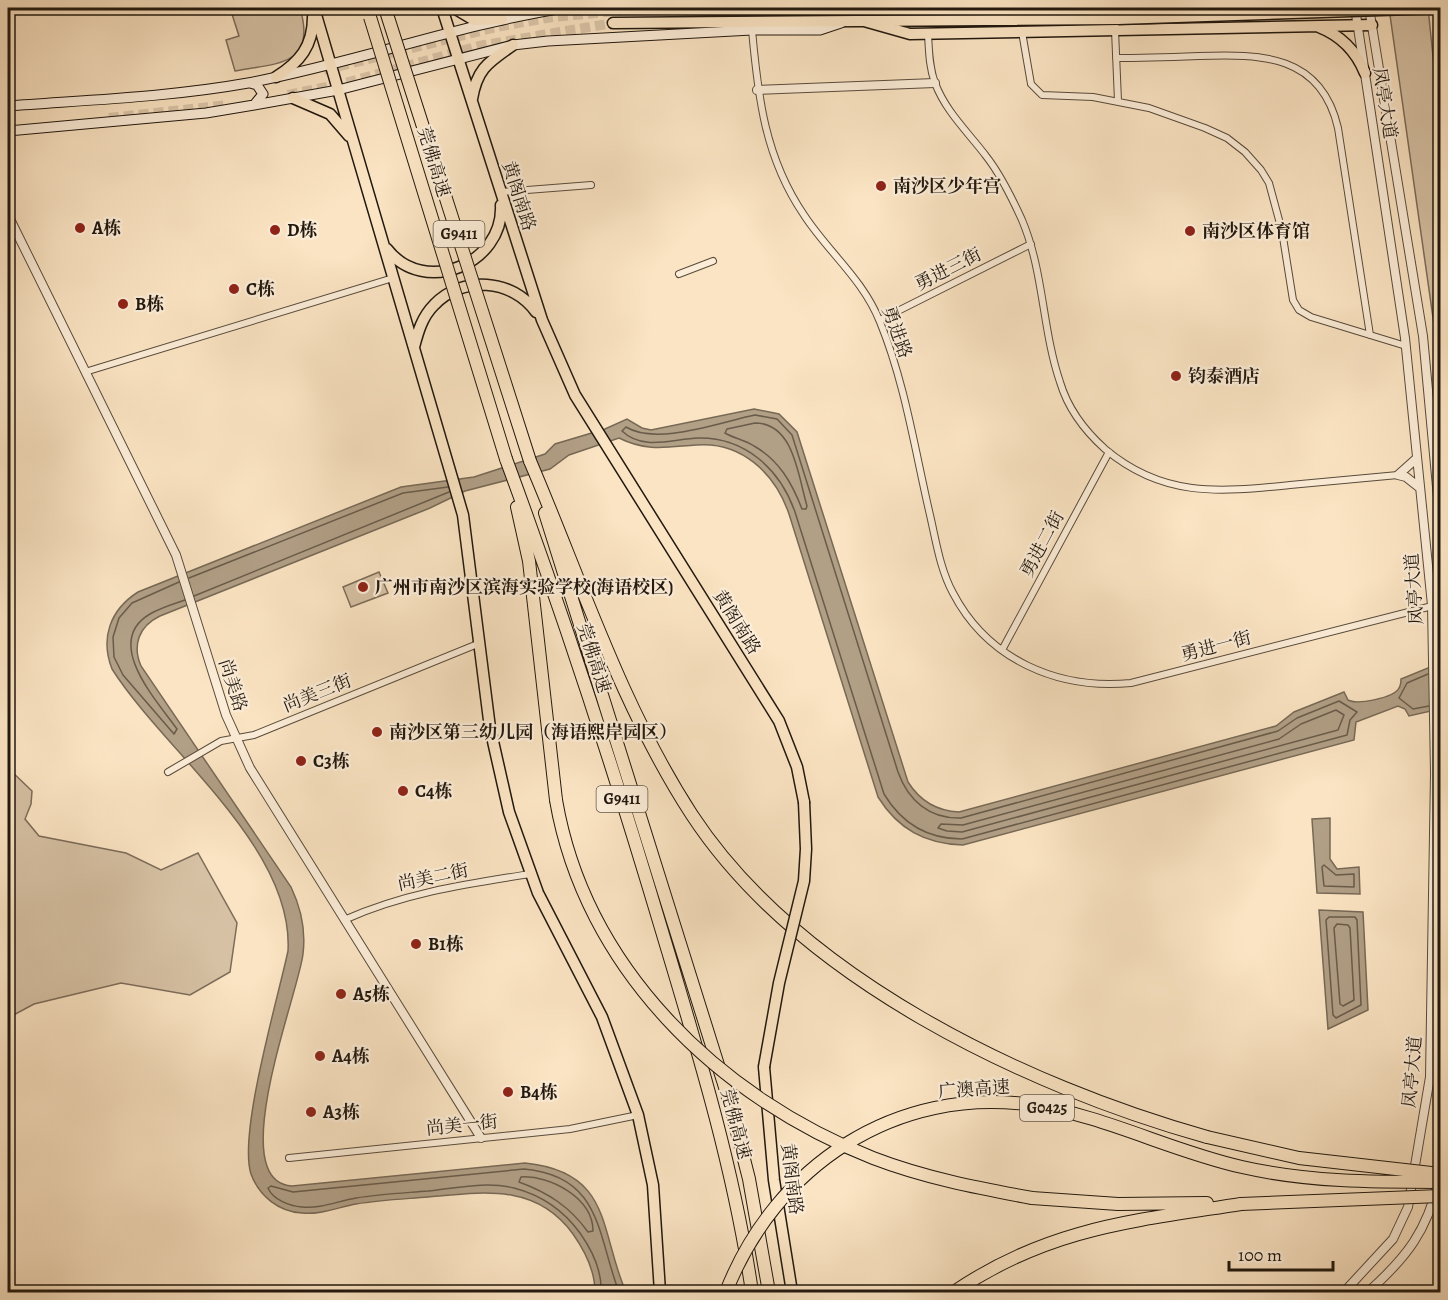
<svg xmlns="http://www.w3.org/2000/svg" width="1448" height="1300" viewBox="0 0 1448 1300" font-family="Alegreya,'Noto Serif SC',serif">
  <style>
    .green { fill: #d6c1a4; stroke: #7c6c5a; stroke-width: 1.5 }
    .water { fill: #b19f86; stroke: #776956; stroke-width: 1.5 }
    .lines { fill: none; stroke-linecap: round; stroke-linejoin: round }
    .shore { stroke: #695c4a; stroke-width: 1.5 }
    .primary-tunnel { stroke: #dac5a8; stroke-width: 10; stroke-dasharray: 10 5; stroke-linecap: butt }
    .minor-casing { stroke: #584b3c; stroke-width: 8 }
    .tertiary-casing { stroke: #584b3c; stroke-width: 10 }
    .secondary-casing { stroke: #21180f; stroke-width: 11 }
    .primary-casing { stroke: #21180f; stroke-width: 13 }
    .motorway-casing { stroke: #21180f; stroke-width: 14 }
    .minor { stroke: #fcedd8; stroke-width: 6 }
    .tertiary { stroke: #fcedd8; stroke-width: 8 }
    .secondary { stroke: #fcedd8; stroke-width: 9 }
    .primary { stroke: #fbe4c3; stroke-width: 10 }
    .motorway { stroke: #fbe4c3; stroke-width: 12 }
    .primary-bridge-casing { stroke: #21180f; stroke-width: 13; stroke-linecap: butt }
    .motorway-bridge-casing { stroke: #21180f; stroke-width: 14; stroke-linecap: butt }
    .primary-bridge { stroke: #fbe4c3; stroke-width: 10 }
    .motorway-bridge { stroke: #fbe4c3; stroke-width: 12 }
    .poi-dot { fill: #8f2418; stroke: #fcedd8; stroke-width: 2 }
    .labels { text-anchor: middle; dominant-baseline: central; stroke-width: 4.5; stroke-linejoin: round; paint-order: stroke }
    .shield { fill: #fcedd8; stroke: #63584b; stroke-width: 1.5 }
    .shield-label { font-size: 16px; font-weight: bold; fill: #21180f }
    .street-label { font-size: 18px; fill: #21180f; stroke: #fcedd8 }
    .poi-label { font-size: 18px; font-weight: bold; fill: #21180f; stroke: #fcedd8; text-anchor: start }
  </style>
  <rect width="100%" height="100%" fill="#fbe4c3"/>
  <filter id="stains"><feTurbulence type="fractalNoise" baseFrequency=".00333" numOctaves="4"/><feColorMatrix values="0 0 0 0 .2 0 0 0 0 .09 0 0 0 0 .02 0 0 0 .5 -.17"/></filter>
  <radialGradient id="worn" r=".72"><stop offset=".6" stop-color="#630" stop-opacity="0"/><stop offset="1" stop-color="#630" stop-opacity=".3"/></radialGradient>
  <path class="green" d="M230 8H300C317 66 278 63 235 71L226 40 239 36Z
    M1389 8H1428L1440 124V367Z
    M379 572 388 593 351 607 343 587Z
    M8 768 32 791 31 804 25 819 39 836 126 853 161 870 198 853 237 923 230 972 190 995 121 983 34 1004 8 1018Z"/>
  <path class="water" d="M754 409 779 414 797 432 908 782C920 801 936 811 959 812L1276 726 1294 712 1344 692 1348 700C1357 705 1394 698 1399 688 1401 685 1401 682 1401 679L1440 663V709L1409 716 1405 709 1398 706 1356 722 1354 740 963 845C925 844 898 829 878 797L789 514C775 473 741 441 696 445 667 447 647 452 619 438L569 455 550 469 465 491 430 508 160 616C139 626 132 645 141 666L291 887C301 908 306 930 303 954 299 992 223 1182 292 1186L525 1163C613 1172 599 1231 626 1292H595C595 1271 585 1251 573 1234 536 1183 483 1192 428 1197 404 1199 380 1200 356 1204 339 1207 320 1215 302 1213 279 1212 259 1196 251 1174 238 1134 278 998 288 951 294 847 164 751 112 669 100 638 110 610 138 592L401 487 474 477 545 454 555 444 605 429 627 419 642 428 651 430Z
    M1330 818V859L1337 869 1359 867 1360 894 1317 893 1312 819Z
    M1319 910 1363 912 1368 1010 1328 1029Z"/>
  <g class="lines">
    <path class="shore" d="M755 415 777 419 792 435 898 772C908 800 929 819 961 818L1278 731 1297 718 1339 701 1357 712 1350 720 1347 735 962 839C927 839 902 824 884 794L795 512C780 469 745 437 698 438 672 439 643 451 622 431L626 427C657 446 720 422 755 415Z
      M755 423C794 423 798 476 807 506L806 509H802C792 483 779 460 754 446 745 440 733 438 725 433L727 429Z
      M189 578 403 493 448 487
      M179 582 132 603 119 618 113 637 114 657 123 675 174 734 177 729C157 701 102 642 150 614 160 608 173 604 185 600
      M194 596 449 492
      M1428 674 1407 683 1399 698 1413 709 1429 706
      M1336 710 1344 715 1338 730 962 832 947 831 938 828 941 824 963 825 1279 739 1301 724Z
      M1324 865 1336 875 1354 874V887L1324 886 1322 867Z
      M1329 917H1355L1357 920 1361 1005 1336 1018 1333 1015 1326 920Z
      M1337 924 1348 925 1350 928 1354 1000 1343 1006 1340 1004 1334 928Z
      M521 1177C550 1175 593 1198 593 1231L588 1232C570 1207 549 1193 519 1182Z
      M601 1292C602 1272 592 1250 580 1233 564 1211 541 1195 514 1188 487 1181 456 1188 428 1191 404 1193 380 1194 356 1198 338 1201 320 1209 302 1207 290 1206 273 1200 268 1188L271 1186 293 1192 524 1169C602 1176 597 1235 619 1292"/>
    <path class="primary-tunnel" d="M324 70 496 27 552 17 650 8
      M288 95 342 84 479 46 613 23
      M109 118 228 105"/>
    <defs>
      <path id="minor" d="M752 30C758 97 765 158 804 215 828 252 863 279 880 322 905 383 915 451 930 515 936 541 940 569 953 593 988 660 1058 690 1131 683L1440 604
        M1115 30 1118 101
        M1022 32 1031 84 1042 95 1093 97 1149 108 1205 128 1227 138 1245 152 1261 170 1269 183 1282 231 1293 300 1299 310 1311 317 1406 346
        M928 34C929 50 929 67 935 83 946 112 968 132 986 156 1001 175 1012 198 1022 220 1044 272 1042 329 1060 382 1068 409 1085 431 1105 449 1163 498 1219 492 1290 485 1326 482 1362 478 1398 475
        M1116 58C1144 58 1172 57 1199 56 1261 54 1321 54 1338 128L1370 335
        M501 192 591 185
        M679 274 713 261
        M880 320 1031 244
        M85 372 393 278
        M1002 650 1109 452
        M168 772 221 741 254 735 480 643
        M344 920C404 893 466 884 530 874
        M289 1158 570 1129 638 1115"/>
      <path id="tertiary" d="M1369 8 1423 336 1440 519
        M757 90 935 83
        M8 215 176 555 226 715 250 768 481 1138
        M1417 458 1398 475 1406 477 1420 488
        M1344 1292 1393 1239 1408 1207 1430 1077 1435 773 1432 605 1405 338 1355 8
        M1368 1292C1407 1257 1427 1231 1439 1180"/>
      <path id="secondary" d="M250 83 257 85 263 94 254 105
        M8 106C87 100 170 97 248 83 355 63 457 25 564 8
        M8 131 206 113 254 105 338 90 513 45 548 41 752 30H820L841 23"/>
      <path id="primary" d="M314 8 463 515 490 728 509 812 538 893 602 1017 638 1115 653 1185 660 1292
        M442 8 542 320 575 395 779 721 797 767 804 802
        M454 8 474 20 502 19
        M650 8 733 10 830 8
        M864 21 910 34 1372 25
        M613 23 1118 19
        M1319 27C1342 36 1356 51 1365 73
        M276 77C300 62 313 46 313 17
        M293 98 330 114 349 136
        M472 99C477 68 489 62 513 45
        M387 249C424 297 504 264 501 205
        M414 347C418 332 422 317 434 305 462 275 513 279 536 312
        M764 1067 774 1180 792 1292"/>
      <path id="motorway" d="M506 459C563 613 614 770 661 928 697 1048 734 1168 752 1292
        M530 461C581 580 621 706 692 815 799 978 1025 1086 1207 1137
        M517 507 529 561 556 800
        M545 513 729 1100 749 1179 769 1292
        M1032 1198 1118 1204 1207 1203
        M954 1292C1048 1228 1132 1221 1241 1204"/>
    </defs>
    <use href="#minor" class="minor-casing"/>
    <use href="#tertiary" class="tertiary-casing"/>
    <use href="#secondary" class="secondary-casing"/>
    <use href="#primary" class="primary-casing"/>
    <use href="#motorway" class="motorway-casing"/>
    <use href="#minor" class="minor"/>
    <use href="#tertiary" class="tertiary"/>
    <use href="#secondary" class="secondary"/>
    <use href="#primary" class="primary"/>
    <use href="#motorway" class="motorway"/>
    <defs>
      <path id="primary-bridge" d="M1118 19 1440 8
        M764 1067 779 983 804 881 806 849 804 802"/>
      <path id="motorway-bridge" d="M385 8 530 461
        M370 17 506 459
        M556 800C585 968 718 1097 873 1158 925 1178 978 1188 1032 1198
        M1207 1137 1299 1158 1440 1174
        M1241 1204 1440 1196
        M726 1292C775 1166 896 1085 1033 1105 1105 1116 1171 1151 1242 1167 1307 1182 1374 1182 1440 1182"/>
    </defs>
    <use href="#primary-bridge" class="primary-bridge-casing"/>
    <use href="#motorway-bridge" class="motorway-bridge-casing"/>
    <use href="#primary-bridge" class="primary-bridge"/>
    <use href="#motorway-bridge" class="motorway-bridge"/>
  </g>
  <g class="poi-dot">
    <circle cx="881" cy="186" r="6"/>
    <circle cx="80" cy="228" r="6"/>
    <circle cx="275" cy="230" r="6"/>
    <circle cx="1190" cy="231" r="6"/>
    <circle cx="234" cy="289" r="6"/>
    <circle cx="123" cy="304" r="6"/>
    <circle cx="1176" cy="376" r="6"/>
    <circle cx="363" cy="587" r="6"/>
    <circle cx="377" cy="732" r="6"/>
    <circle cx="301" cy="761" r="6"/>
    <circle cx="403" cy="791" r="6"/>
    <circle cx="416" cy="944" r="6"/>
    <circle cx="341" cy="994" r="6"/>
    <circle cx="320" cy="1056" r="6"/>
    <circle cx="508" cy="1092" r="6"/>
    <circle cx="311" cy="1112" r="6"/>
  </g>
  <g class="labels">
    <g class="shield">
      <rect x="433.5" y="221" width="51" height="26" rx="4.5"/>
      <rect x="596.5" y="786" width="51" height="26" rx="4.5"/>
      <rect x="1020" y="1095" width="54" height="26" rx="4.5"/>
    </g>
    <g class="shield-label">
      <text x="459" y="234">G9411</text>
      <text x="622" y="799">G9411</text>
      <text x="1047" y="1108">G0425</text>
    </g>
    <g class="street-label">
      <text transform="translate(1385 103) rotate(81)">凤亭大道</text>
      <text transform="translate(434 162) rotate(73)">莞佛高速</text>
      <text transform="translate(519 196) rotate(72)">黄阁南路</text>
      <text transform="translate(948 269) rotate(-27)">勇进三街</text>
      <text transform="translate(897 332) rotate(70)">勇进路</text>
      <text transform="translate(1042 544) rotate(-62)">勇进二街</text>
      <text transform="translate(1414 589) rotate(-94)">凤亭大道</text>
      <text transform="translate(737 622) rotate(58)">黄阁南路</text>
      <text transform="translate(1216 646) rotate(-15)">勇进一街</text>
      <text transform="translate(594 658) rotate(72)">莞佛高速</text>
      <text transform="translate(233 685) rotate(72)">尚美路</text>
      <text transform="translate(317 693) rotate(-22)">尚美三街</text>
      <text transform="translate(433 877) rotate(-12)">尚美二街</text>
      <text transform="translate(1412 1072) rotate(-85)">凤亭大道</text>
      <text transform="translate(974 1089) rotate(-4)">广澳高速</text>
      <text transform="translate(736 1124) rotate(75)">莞佛高速</text>
      <text transform="translate(462 1125) rotate(-6)">尚美一街</text>
      <text transform="translate(792 1179) rotate(83)">黄阁南路</text>
    </g>
    <g class="poi-label">
      <text x="893" y="186">南沙区少年宫</text>
      <text x="92" y="228">A栋</text>
      <text x="287" y="230">D栋</text>
      <text x="1202" y="231">南沙区体育馆</text>
      <text x="246" y="289">C栋</text>
      <text x="135" y="304">B栋</text>
      <text x="1188" y="376">钧泰酒店</text>
      <text x="375" y="587">广州市南沙区滨海实验学校(海语校区)</text>
      <text x="389" y="732">南沙区第三幼儿园（海语熙岸园区）</text>
      <text x="313" y="761">C3栋</text>
      <text x="415" y="791">C4栋</text>
      <text x="428" y="944">B1栋</text>
      <text x="353" y="994">A5栋</text>
      <text x="332" y="1056">A4栋</text>
      <text x="520" y="1092">B4栋</text>
      <text x="323" y="1112">A3栋</text>
    </g>
  </g>
  <rect width="1448" height="1300" fill="none" stroke="#fbe4c3" stroke-width="30"/>
  <rect x="9" y="9" width="1430" height="1282" fill="none" stroke="#21180f" stroke-width="3"/>
  <rect x="15" y="15" width="1418" height="1270" fill="none" stroke="#21180f" stroke-width="1.5"/>
  <path d="M1229 1261v9h104v-9" fill="none" stroke="#21180f" stroke-width="3"/>
  <text x="1238" y="1261" font-size="18" fill="#21180f" stroke="#fcedd8" stroke-width="4.5" paint-order="stroke">100 m</text>
  <rect width="100%" height="100%" filter="url(#stains)"/>
  <rect width="100%" height="100%" fill="url(#worn)"/>
</svg>
